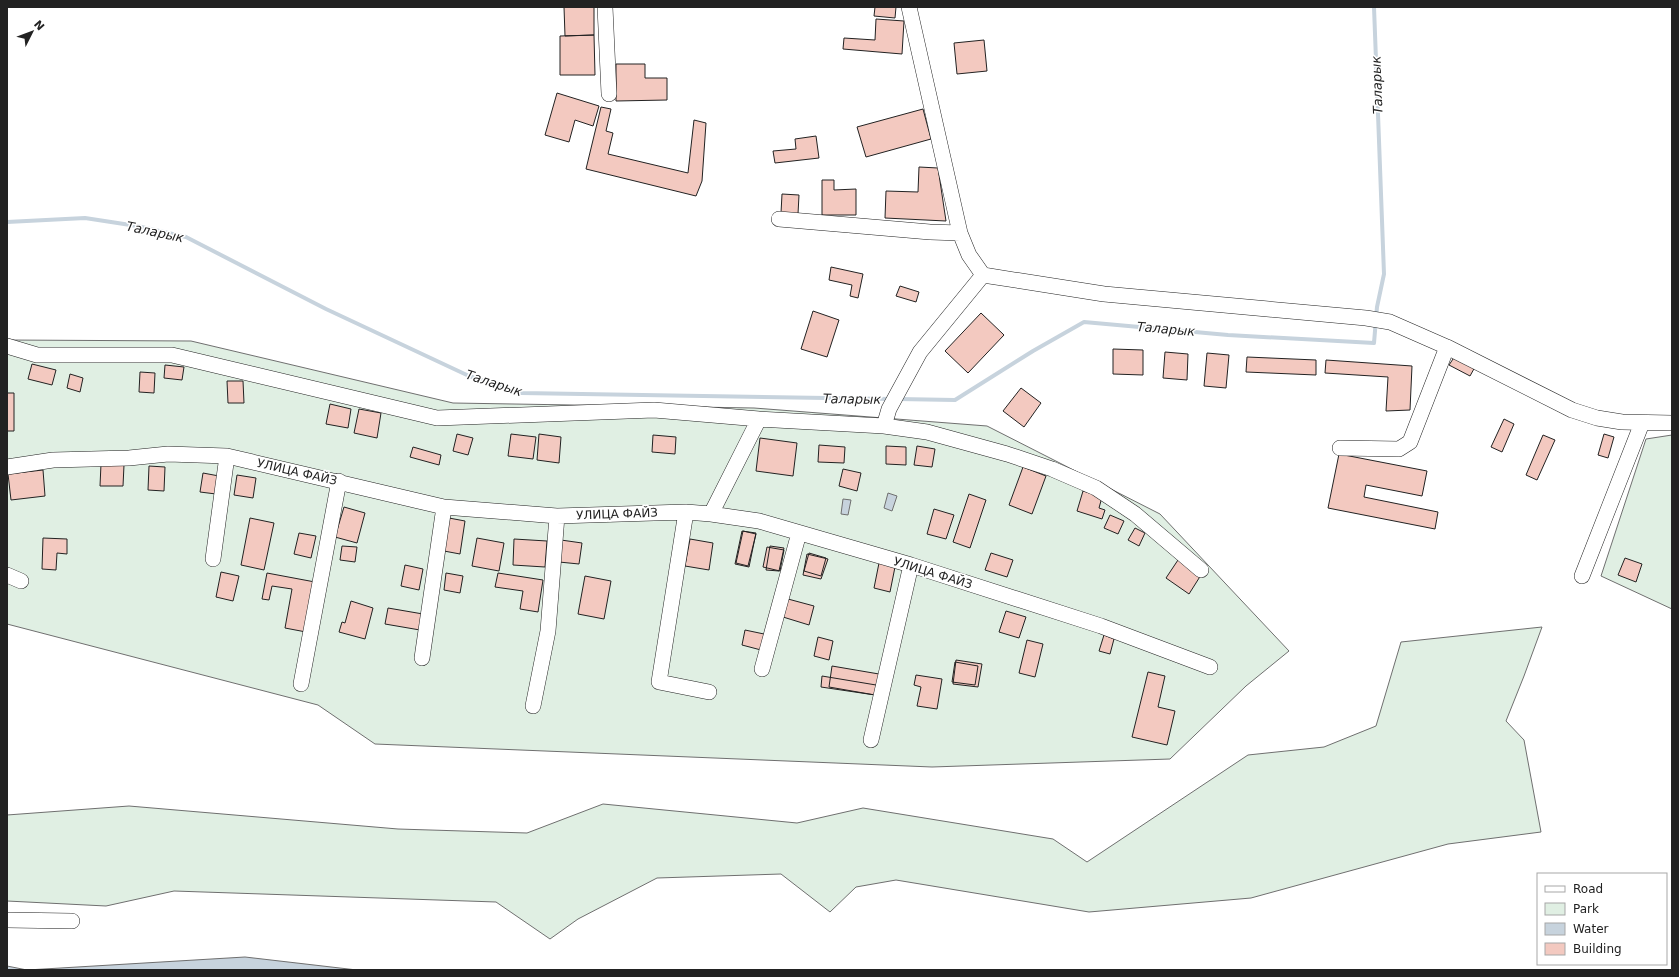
<svg xmlns="http://www.w3.org/2000/svg" width="1679" height="977" viewBox="0 0 1679 977" font-family="'DejaVu Sans',sans-serif">
  <style>
    .green { fill: #e0efe3; stroke: #6f6f6f }
    .water { fill: #c7d3dd; stroke: #6f6f6f }
    .lines { fill: none; stroke-linecap: round; stroke-linejoin: round }
    .stream { stroke: #c7d3dd; stroke-width: 4 }
    .building { fill: #f3c9c0; stroke: #222 }
    .minor-casing { stroke: #222; stroke-width: 16 }
    .minor { stroke: #fff; stroke-width: 15 }
    .labels { text-anchor: middle; dominant-baseline: central; stroke-width: 3; stroke-linejoin: round; paint-order: stroke }
    .street-label { font-size: 12px; fill: #222; stroke: #fff }
    .water-label { font-size: 13px; font-style: italic; fill: #222; stroke: #fff }
  </style>
  <rect width="100%" height="100%" fill="#fff"/>
  <path class="green" d="M7 340 191 341 453 403 754 408 987 426 1160 514 1289 651 1246 686 1170 759 932 767 375 744 318 705 7 624Z
    M1672 435V609L1601 576 1646 439Z
    M1542 627 1524 676 1506 721 1524 740 1541 832 1448 844 1251 898 1089 912 896 880 856 887 830 912 781 874 657 878 578 919 550 939 496 902 174 891 106 906 7 901V815L129 806 398 829 527 833 603 804 797 823 863 808 1053 839 1087 862 1248 755 1324 747 1376 726 1401 642Z"/>
  <path class="water" d="M888 493 897 496 892 511 884 508Z
    M843 499 851 500 848 515 841 514Z
    M245 957 357 970H7V966L27 970Z"/>
  <g class="lines">
    <path class="stream" d="M7 222 85 218 137 226 186 237 326 309 469 376 521 393 891 399
      M898 399 955 400 1033 351 1084 322 1228 335 1374 343 1377 307 1384 274 1374 7"/>
  </g>
  <path class="building" d="M564 7H594V35L565 36Z
    M875 7H896L895 18 874 16Z
    M876 19 904 21 902 54 843 49 844 38 875 40Z
    M594 35 595 75H560V36Z
    M984 40 987 71 957 74 954 43Z
    M616 64H645V78H667V100L616 101Z
    M557 93 599 106 593 126 575 120 569 142 545 135Z
    M601 107 611 109 606 131 613 133 608 154 688 173 694 120 706 123 702 181 696 196 586 169Z
    M923 109 931 139 866 157 857 127Z
    M816 136 819 158 775 163 773 151 796 149 795 139Z
    M919 167 938 168 946 221 885 218 886 191 918 192Z
    M822 180H834V190L856 189V215H822Z
    M782 194 799 195 798 214 781 213Z
    M831 267 863 274 858 298 850 296 852 285 829 280Z
    M900 286 919 292 916 302 896 296Z
    M813 311 839 320 827 357 801 349Z
    M981 313 1004 335 968 373 945 351Z
    M1113 349 1143 350V375L1113 374Z
    M1165 352 1188 354 1187 380 1163 378Z
    M1207 353 1229 355 1226 388 1204 386Z
    M1455 356 1475 367 1470 376 1449 365Z
    M1247 357 1316 360V375L1246 372Z
    M1326 360 1412 366 1410 410 1386 411 1388 377 1325 373Z
    M32 364 56 370 52 385 28 379Z
    M165 365 184 367 182 380 164 378Z
    M140 372 155 373 154 393 139 392Z
    M70 374 83 378 80 392 67 388Z
    M227 381H243L244 403H228Z
    M1021 388 1041 403 1024 427 1003 411Z
    M7 393H14V431H7Z
    M330 404 351 409 348 428 326 424Z
    M359 409 381 413 377 438 354 433Z
    M1504 419 1514 424 1502 452 1491 447Z
    M457 434 473 438 468 455 453 451Z
    M511 434 536 437 533 459 508 456Z
    M539 434 561 437 559 463 537 460Z
    M1604 434 1614 437 1608 458 1598 455Z
    M653 435 676 437 675 454 652 452Z
    M1543 435 1555 440 1537 480 1526 475Z
    M760 438 797 443 793 476 756 471Z
    M819 445 845 447 844 463 818 462Z
    M886 446 906 447V465L886 464Z
    M917 446 935 449 932 467 914 465Z
    M413 447 441 455 439 465 410 457Z
    M1339 454 1427 471 1422 496 1366 485 1364 497 1438 512 1435 529 1328 508Z
    M101 464 124 465 123 486H100Z
    M149 466 165 467 164 491 148 490Z
    M1023 467 1046 476 1032 514 1009 505Z
    M843 469 861 473 857 491 839 486Z
    M43 470 45 496 11 500 8 474Z
    M203 473 219 476 216 494 200 492Z
    M237 475 256 478 253 498 234 495Z
    M1083 491 1102 497 1099 508 1105 510 1102 519 1077 511Z
    M969 494 986 500 970 548 953 542Z
    M344 507 365 513 357 543 335 537Z
    M934 509 954 515 946 539 927 534Z
    M1110 515 1124 521 1118 534 1104 528Z
    M250 518 274 523 264 570 241 565Z
    M449 518 465 521 460 554 444 551Z
    M1135 528 1145 533 1139 546 1128 540Z
    M742 531 756 533 749 567 735 564Z
    M743 531 756 534 748 566 736 563Z
    M299 533 316 536 311 558 294 554Z
    M43 538 67 539V554L57 553 56 570 42 569Z
    M477 538 504 543 499 571 472 566Z
    M514 539 547 541 545 567 513 565Z
    M690 539 713 543 709 570 685 566Z
    M561 540 582 543 579 564 559 562Z
    M342 546 357 547 355 562 340 560Z
    M770 546 784 548 779 571 766 570Z
    M767 547 784 550 780 571 763 567Z
    M809 553 826 558 821 576 804 571Z
    M991 553 1013 560 1007 577 985 570Z
    M807 554 828 559 821 579 803 575Z
    M1625 558 1642 564 1636 582 1618 575Z
    M1178 560 1201 575 1189 594 1166 578Z
    M879 563 895 567 890 592 874 588Z
    M405 565 423 569 419 590 401 586Z
    M221 572 239 576 233 601 216 597Z
    M267 573 315 582 306 632 285 628 292 589 272 586 269 600 262 599Z
    M446 573 463 576 460 593 444 590Z
    M498 573 543 580 538 612 520 609 523 591 495 587Z
    M585 576 611 581 604 619 578 614Z
    M788 599 814 606 809 625 783 617Z
    M351 601 373 608 365 639 339 632 342 622 345 623Z
    M388 608 423 614 420 630 385 624Z
    M1006 611 1026 617 1019 638 999 632Z
    M745 630 764 634 761 650 742 645Z
    M1104 635 1114 639 1110 654 1099 651Z
    M818 637 833 641 829 660 814 656Z
    M1027 640 1043 644 1035 677 1019 673Z
    M956 660 982 664 978 687 953 684Z
    M955 662 978 666 975 685 952 682Z
    M832 666 879 674 875 695 829 687Z
    M1148 672 1165 676 1158 707 1175 711 1167 745 1132 737Z
    M916 675 942 679 937 709 917 706 921 687 914 685Z
    M822 676 876 685 875 695 821 687Z"/>
  <g class="lines">
    <defs>
      <path id="minor" d="M605 7 609 94
        M909 7 960 233 969 255 983 275
        M779 219 930 232 960 233
        M7 346 37 355H172L437 418 654 410 759 419 884 426 927 432 1007 454 1052 469 1096 488 1135 514 1201 570
        M884 426 889 409 920 352 983 275 1104 294 1366 318 1390 322 1447 347 1572 410 1597 418 1622 422 1672 423
        M1340 448 1399 449 1410 442 1447 347
        M7 467 53 460 129 458 168 454 227 456 444 507 557 516 686 512 711 514 759 521 911 565 1101 626 1210 667
        M686 512 659 682 709 692
        M711 514 759 419
        M213 559 227 456
        M7 575 21 581
        M1582 576 1642 423
        M422 658 444 507
        M762 669 799 533
        M301 684 339 481
        M533 706 548 631 557 516
        M871 740 911 565
        M7 920 72 921"/>
    </defs>
    <use href="#minor" class="minor-casing"/>
    <use href="#minor" class="minor"/>
  </g>
  <g class="labels">
    <g class="street-label">
      <text transform="translate(297 472) rotate(13)">УЛИЦА ФАЙЗ</text>
      <text transform="translate(617 514) rotate(-2)">УЛИЦА ФАЙЗ</text>
      <text transform="translate(933 573) rotate(17)">УЛИЦА ФАЙЗ</text>
    </g>
    <g class="water-label">
      <text transform="translate(1377 85) rotate(-92)">Таларык</text>
      <text transform="translate(155 232) rotate(12)">Таларык</text>
      <text transform="translate(1166 329) rotate(5)">Таларык</text>
      <text transform="translate(494 383) rotate(18)">Таларык</text>
      <text transform="translate(852 399) rotate(1)">Таларык</text>
    </g>
  </g>
  <rect width="1679" height="977" fill="none" stroke="#222222" stroke-width="16"/>
  <rect x="1537" y="873" width="130" height="92" fill="#ffffff" stroke="#a7a7a7"/>
  <rect x="1545" y="886" width="20" height="6" fill="#ffffff" stroke="#a7a7a7"/>
  <text x="1573" y="893" font-size="12" fill="#222222">Road</text>
  <rect x="1545" y="903" width="20" height="12" fill="#e0efe3" stroke="#a7a7a7"/>
  <text x="1573" y="913" font-size="12" fill="#222222">Park</text>
  <rect x="1545" y="923" width="20" height="12" fill="#c7d3dd" stroke="#a7a7a7"/>
  <text x="1573" y="933" font-size="12" fill="#222222">Water</text>
  <rect x="1545" y="943" width="20" height="12" fill="#f3c9c0" stroke="#a7a7a7"/>
  <text x="1573" y="953" font-size="12" fill="#222222">Building</text>
  <g transform="translate(32 32) rotate(48)" stroke="#ffffff" stroke-width="3" paint-order="stroke">
  <path d="M0-3L7 15L0 10L-7 15Z" fill="#222222"/>
  <text y="-6" font-size="11" font-weight="bold" text-anchor="middle" fill="#222222">N</text>
  </g>
</svg>
